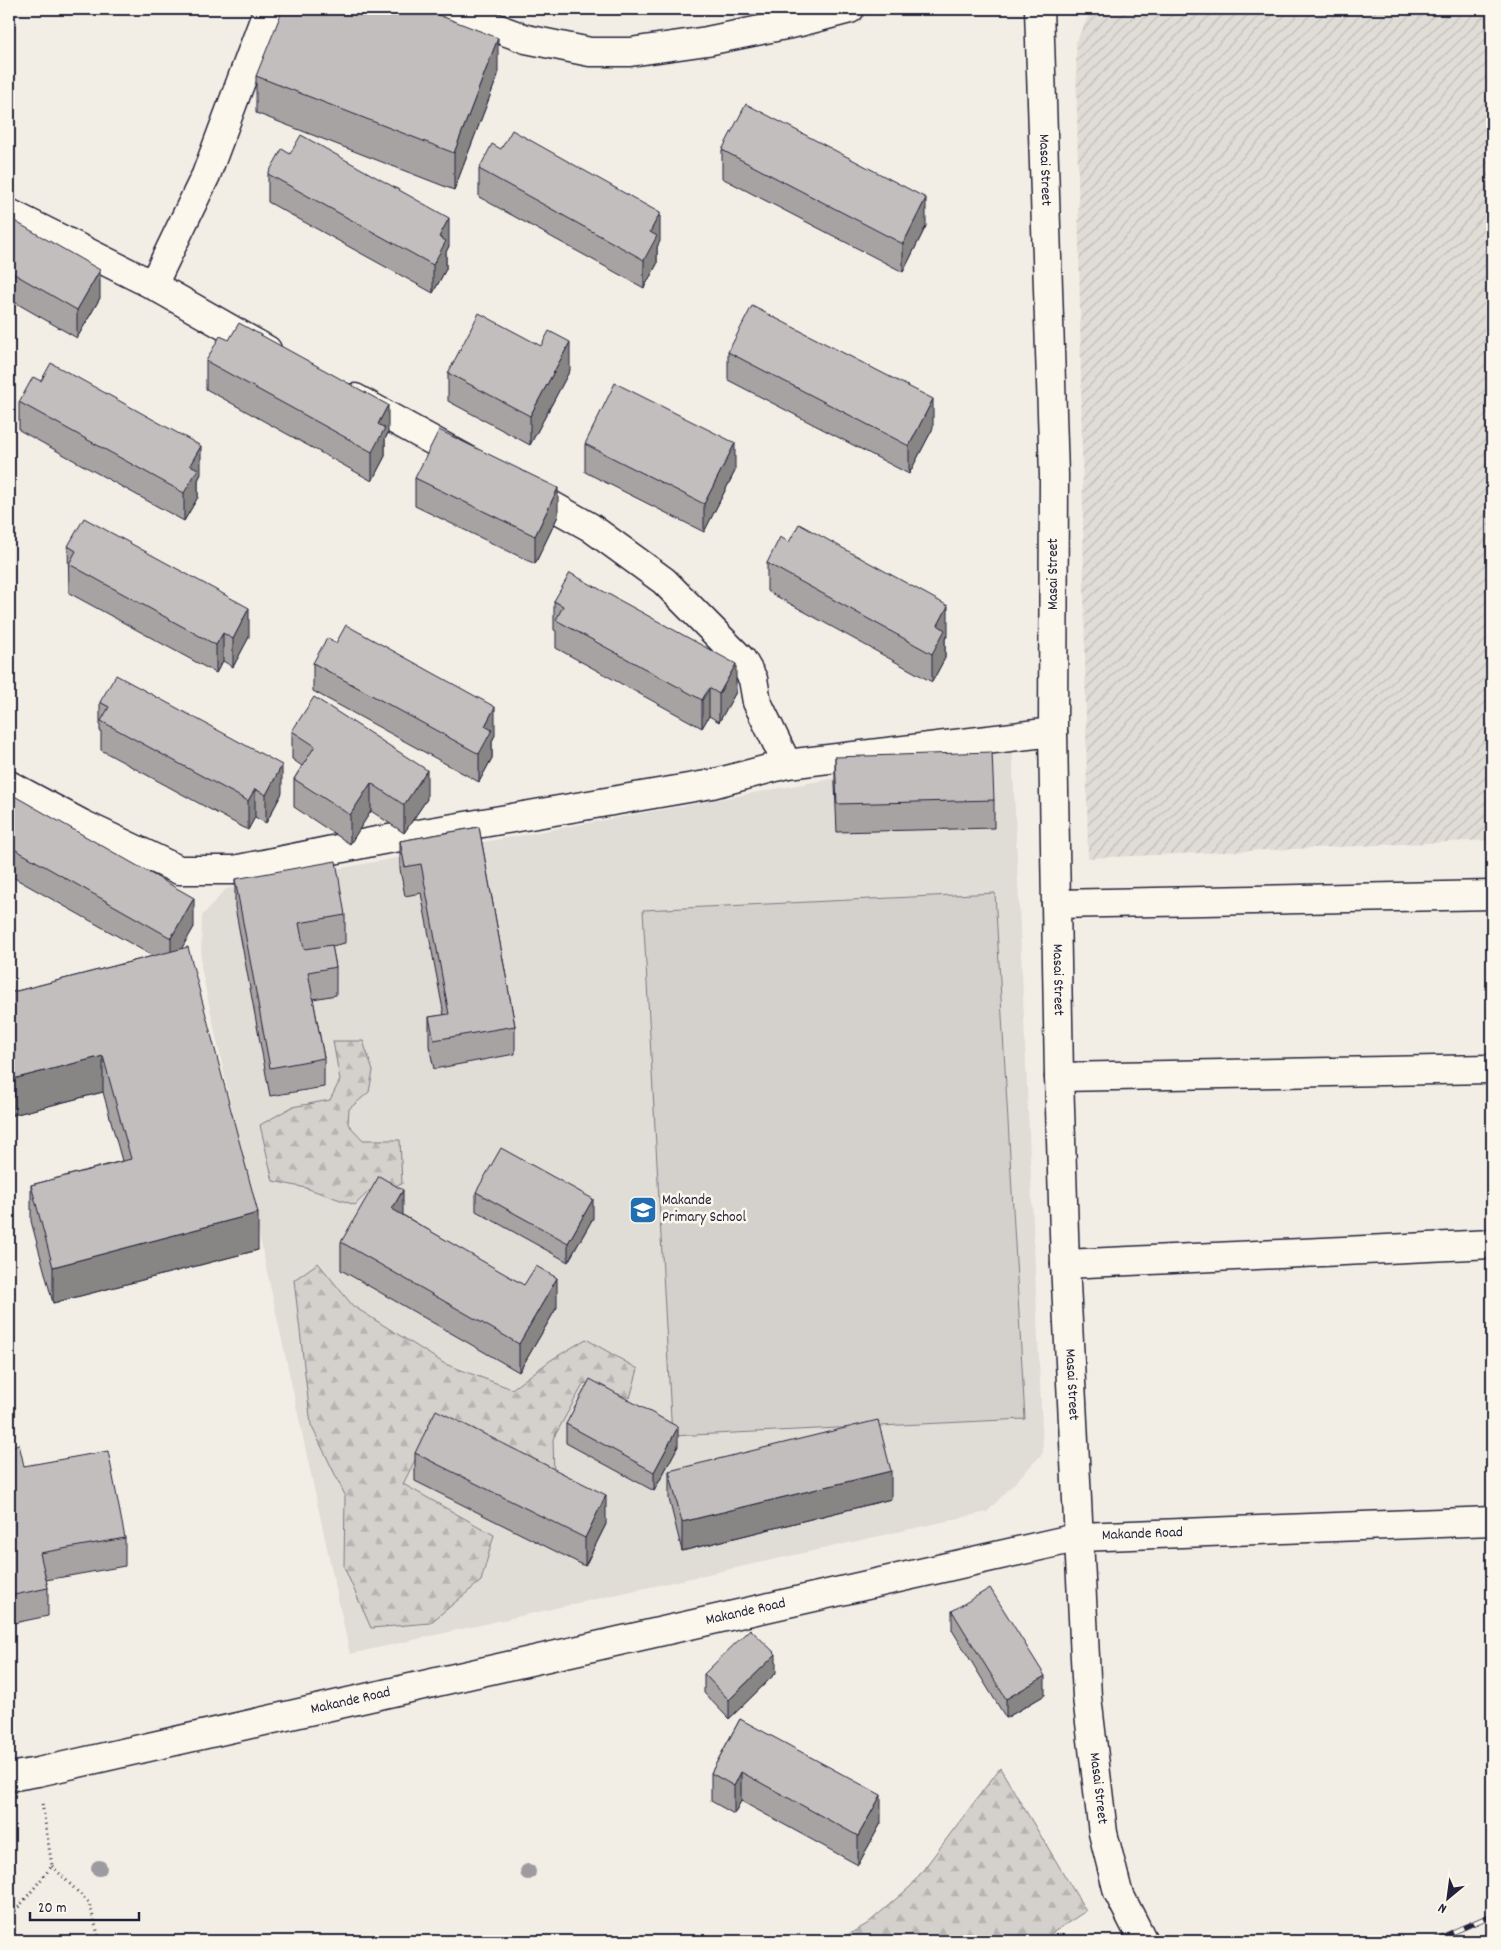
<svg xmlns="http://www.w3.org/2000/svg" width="1501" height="1950" viewBox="0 0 1501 1950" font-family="Dekko,sans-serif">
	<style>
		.built { fill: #e0dcd6 }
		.industrial { fill: url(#industrial-furrows) }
		.forest { fill: url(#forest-firs); stroke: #7b7a84 }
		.pitch { fill: #d4d1cc; stroke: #7b7a84 }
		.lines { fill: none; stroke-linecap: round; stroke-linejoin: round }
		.street-casing { stroke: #22223b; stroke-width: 31 }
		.secondary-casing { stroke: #22223b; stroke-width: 31 }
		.path { stroke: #22223b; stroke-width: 3; stroke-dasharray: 1 4; stroke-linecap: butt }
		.street { stroke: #fbf7ec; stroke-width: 28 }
		.secondary { stroke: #fbf7ec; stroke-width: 28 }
		.rail-casing { stroke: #22223b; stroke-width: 5.5 }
		.rail { stroke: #fbf7ec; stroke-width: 4; stroke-dasharray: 11; stroke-linecap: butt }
		.tree { fill: #9d9b9f }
		.wall { fill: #a7a3a3; stroke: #22223b }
		.shaded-wall { fill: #888585; stroke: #22223b }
		.building { fill: #c2bebe; stroke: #22223b }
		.labels { text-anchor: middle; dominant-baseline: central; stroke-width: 5; stroke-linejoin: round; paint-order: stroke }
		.street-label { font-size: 15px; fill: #22223b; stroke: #fbf7ec }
		.poi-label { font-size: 15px; fill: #22223b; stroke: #fbf7ec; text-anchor: start }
	</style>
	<defs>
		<pattern id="industrial-furrows" width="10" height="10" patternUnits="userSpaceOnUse" patternTransform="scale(1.25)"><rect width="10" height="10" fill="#e0dcd6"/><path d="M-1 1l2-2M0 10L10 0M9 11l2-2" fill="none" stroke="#c0bcb9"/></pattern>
		<pattern id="forest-firs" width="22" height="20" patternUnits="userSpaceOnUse" patternTransform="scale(1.25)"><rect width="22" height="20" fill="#d4d1cc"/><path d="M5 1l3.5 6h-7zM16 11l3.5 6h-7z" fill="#b6b3b0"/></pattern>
	</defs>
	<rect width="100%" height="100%" fill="#f2eee5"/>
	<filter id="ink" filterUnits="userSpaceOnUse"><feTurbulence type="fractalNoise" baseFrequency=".02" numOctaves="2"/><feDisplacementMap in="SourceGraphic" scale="10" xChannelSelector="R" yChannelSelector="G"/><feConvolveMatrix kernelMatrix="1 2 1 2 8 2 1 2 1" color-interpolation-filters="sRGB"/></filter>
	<g filter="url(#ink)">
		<path class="built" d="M1012,746l31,707 -56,59 -637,142 -149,-687 1,-51 24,-27z"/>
		<path class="industrial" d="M1092,9h400v831l-404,18 -12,-816z"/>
		<path class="forest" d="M333,1041h30l10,30 -4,21 -20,17 -1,15 15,16h37l2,44 -33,7 -14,14 -49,-17 -33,-7 -13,-56 32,-18 38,-7 10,-20z
			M318,1263l35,43 92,58 67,25 39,-29 35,-21 52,30 -8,29 -46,-15 -31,56 1,38 -122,-51 -29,58 91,51 -13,46 -51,42 -59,5 -27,-61 1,-72 -34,-70 -17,-145z
			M1000,1768l86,143 -46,30h-203l30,-17 44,-38z"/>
		<path class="pitch" d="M995,893l30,526 -353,17 -29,-526z"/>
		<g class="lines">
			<g class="street-casing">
				<g id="street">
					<path d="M445,9l81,30 64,13h40l77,-11 93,-19 50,-13"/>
					<path id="s1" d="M1039,9l15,466 -1,257 6,345 6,187 22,433 16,136 15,59 25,49"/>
					<path d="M9,213l144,72 53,-110 62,-166"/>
					<path d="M153,285l114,65"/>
					<path d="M355,398l111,61"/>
					<path d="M526,491l64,36 74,54 78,79 11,19 4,23 30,62"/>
					<path d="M9,785l73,39 97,46h55l143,-29 335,-57 75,-20 266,-32"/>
					<path d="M1056,904l436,-9"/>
					<path d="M1059,1077l431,-8"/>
					<path d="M1065,1264l427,-20"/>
				</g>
			</g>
			<g class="secondary-casing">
				<g id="secondary">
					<path id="s2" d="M9,1777l29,-5 1042,-235 412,-16"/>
				</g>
			</g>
			<path class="path" d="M52,1866l37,37 11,38
				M9,1919l43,-53 -10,-63"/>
			<use href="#street" class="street"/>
			<use href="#secondary" class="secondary"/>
			<g class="rail-casing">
				<path id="rail" d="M1433,1941l59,-26"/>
			</g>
			<use href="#rail" class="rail"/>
		</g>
		<g class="tree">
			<circle cx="99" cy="1868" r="8"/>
			<circle cx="528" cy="1872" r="8"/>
		</g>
		<path class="wall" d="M498,75l-44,115 -198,-77v-37z
			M501,149l159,92 -3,6v17l-13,24 -165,-91v-28z
			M722,150l204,76 -23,46 -181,-94z
			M290,154l159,92 -3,6v17l-13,24 -165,-91v-28z
			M9,218l91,80 -23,40 -68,-39z
			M229,340l159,93 -3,6v17l-13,25 -166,-92v-28z
			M728,352l205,76 -24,46 -181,-94z
			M570,370l-40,75 -82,-44v-28z
			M19,402l182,72 -3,6v17l-14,24 -165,-91z
			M585,444l150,27 -31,61 -119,-60z
			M415,478l143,38 -23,48 -120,-58z
			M68,546l181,91 -16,30 -10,-6 -7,12 -147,-80z
			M767,563l181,72 -3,4v19l-13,24 -165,-91z
			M554,601l182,91 -17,30 -10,-6 -7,12 -146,-80v-17l-2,-1z
			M313,663l182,72 -3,6v17l-13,24 -166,-91z
			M100,702l182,91 -16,30 -11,-6 -7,13 -147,-80v-19h-1z
			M292,731l135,68 -23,34 -33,-22 -21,33 -56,-37v-28l8,-13 -10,-7z
			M835,757l159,43v28l-157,4 -2,-47z
			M9,793l185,134 -13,22 77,301 -205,53 -22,-82v-36l91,-24 -19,-69 -94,24v-123l144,-37 -144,-81z
			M479,827l36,199v28l-81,15 -5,-23v-29l15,-2 -23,-122 -16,3 -5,-27v-28z
			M235,879l110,36v28l-13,3 4,21v28l-23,4 11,59v29l-54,9 -35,-189z
			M476,1192l117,26 -25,44 -92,-51z
			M403,1215l154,92 -38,65 -178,-102v-28z
			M566,1424l112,22 -24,45 -88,-48z
			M9,1447l15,19 101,72v28l-79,14 2,8v28l-39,8z
			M415,1453l191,71 -21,42 -170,-85z
			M669,1471l222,28 -209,52 -13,-52z
			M952,1611l93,84 -39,23 -54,-88z
			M776,1673l-47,46 -25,-26v-19z
			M740,1719l141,104 -23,42 -117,-64 -7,13 -23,-13v-28z"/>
		<path class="shaded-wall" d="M498,38v37l-44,115v-37z
			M926,198v28l-23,46v-28z
			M660,213v28l-3,6v17l-13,24v-28l6,-28z
			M449,218v28l-3,6v17l-13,24v-28l6,-28z
			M100,270v28l-23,40v-28z
			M570,342v28l-40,75v-29z
			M933,399v29l-24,46v-28z
			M388,405v28l-3,6v17l-13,25v-29l6,-28z
			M735,443v28l-31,61v-28z
			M201,446v28l-3,6v17l-14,24v-28l6,-28z
			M558,488v28l-23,48v-28z
			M948,606v29l-3,4v19l-13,24v-28l6,-29z
			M249,608v29l-16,30v-28z
			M223,633v28l-7,12v-28z
			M736,664v28l-17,30v-28z
			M709,688v28l-7,12v-28z
			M495,707v28l-3,6v17l-13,24v-28l6,-28z
			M282,765v28l-16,30v-28z
			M427,770v29l-23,34v-28z
			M371,783v28l-21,33v-29z
			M255,789v28l-7,13v-29z
			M194,898v29l-23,40v-29z
			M103,1056v36l-94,24v-36z
			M403,1190v28l-11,-9z
			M593,1199v19l-25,44v-19z
			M258,1213v37l-205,53v-36z
			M557,1278v29l-38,65v-28z
			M678,1427v19l-24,45v-19z
			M891,1471v28l-209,52v-29z
			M606,1495v29l-21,42v-28z
			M776,1654v19l-47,46v-19z
			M1045,1676v19l-39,23v-19z
			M741,1772v29l-7,13v-28z
			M881,1795v28l-23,42v-29z"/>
		<path class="building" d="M283,9h140l75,29 -44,115 -198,-77z
			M746,104l180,94 -23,46 -181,-94z
			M512,130l148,83 -10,19 7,4 -13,24 -165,-91 13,-25 9,5z
			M301,135l148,83 -10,19 7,4 -13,24 -165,-91 14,-25 8,5z
			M9,218l91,52 -23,40 -68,-39z
			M752,306l181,93 -24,47 -181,-94z
			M479,313l62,33 8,-15 21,11 -40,74 -82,-43z
			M239,323l149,82 -10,19 7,4 -13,24 -166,-91 14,-25 9,4z
			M51,363l150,83 -11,19 8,4 -14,24 -165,-91 14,-25 8,4z
			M615,383l120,60 -31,61 -119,-60z
			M439,430l119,58 -23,48 -120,-58z
			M84,518l165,90 -16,31 -10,-6 -7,12 -147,-81 7,-13 -8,-5z
			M799,524l149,82 -10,19 7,5 -13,24 -165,-91 13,-26 9,5z
			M570,573l166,91 -17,30 -10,-6 -7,12 -146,-80 7,-14 -9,-5z
			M346,625l149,82 -10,19 7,4 -13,24 -166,-91 14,-25 9,5z
			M116,675l166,90 -16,30 -11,-6 -7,12 -147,-80 8,-14 -9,-5z
			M314,697l113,73 -23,35 -33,-22 -21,32 -56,-36 21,-33 -23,-15z
			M992,752l2,48 -157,4 -2,-47z
			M9,793l185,105 -23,40 -162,-92z
			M479,827l36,199 -81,14 -5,-23 20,-3 -28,-150 -16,3 -5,-26z
			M336,861l9,54 -46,8 5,26 28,-4 4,22 -28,5 16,86 -54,10 -35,-189z
			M188,947l70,266 -205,54 -22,-82 100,-26 -28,-103 -94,24v-87z
			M501,1148l92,51 -25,44 -92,-51z
			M379,1176l24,14 -11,19 132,76 12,-19 21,12 -38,66 -178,-102z
			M590,1379l88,48 -24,45 -88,-48z
			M436,1410l170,85 -21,43 -170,-85z
			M878,1420l13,51 -209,51 -13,-51z
			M19,1444l5,22 84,-15 17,87 -85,15 8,35 -39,8v-149z
			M990,1588l55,88 -39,23 -54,-88z
			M750,1629l26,25 -47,46 -25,-26z
			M740,1719l141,76 -23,41 -117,-64 -7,14 -23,-13z"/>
	</g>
	<defs>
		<g id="school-square" transform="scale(1.4375)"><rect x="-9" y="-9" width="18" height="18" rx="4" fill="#1f6fb2" stroke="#fbf7ec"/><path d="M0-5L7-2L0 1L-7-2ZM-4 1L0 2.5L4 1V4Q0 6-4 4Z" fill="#fff"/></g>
	</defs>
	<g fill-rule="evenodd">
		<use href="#school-square" x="643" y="1210"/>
	</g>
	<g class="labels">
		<g class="street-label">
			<text stroke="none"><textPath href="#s1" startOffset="161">Masai Street</textPath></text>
			<text transform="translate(1054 574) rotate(-90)">Masai Street</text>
			<text stroke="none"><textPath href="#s1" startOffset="971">Masai Street</textPath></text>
			<text stroke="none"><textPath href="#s1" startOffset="1376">Masai Street</textPath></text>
			<text stroke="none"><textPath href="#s2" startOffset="1160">Makande Road</textPath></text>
			<text stroke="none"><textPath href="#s2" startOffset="755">Makande Road</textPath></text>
			<text stroke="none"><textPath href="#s2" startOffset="350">Makande Road</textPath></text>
			<text stroke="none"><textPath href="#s1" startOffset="1781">Masai Street</textPath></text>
		</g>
		<g class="poi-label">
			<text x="662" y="1201">Makande<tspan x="662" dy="17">Primary School</tspan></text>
		</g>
	</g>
	<rect width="1501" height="1950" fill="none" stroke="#fbf7ec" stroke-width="30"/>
	<rect x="15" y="15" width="1471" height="1920" fill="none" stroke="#22223b" stroke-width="2" filter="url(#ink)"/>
	<g transform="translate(1448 1898) rotate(209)" stroke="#fbf7ec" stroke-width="4" paint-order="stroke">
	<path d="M0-4L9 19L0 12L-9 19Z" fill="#22223b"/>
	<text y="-8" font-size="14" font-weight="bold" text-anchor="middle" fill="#22223b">N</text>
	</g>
	<path d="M30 1912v8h109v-8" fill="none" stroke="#22223b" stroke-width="2.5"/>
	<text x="38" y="1912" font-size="15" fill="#22223b" stroke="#fbf7ec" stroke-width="4" paint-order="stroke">20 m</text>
</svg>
